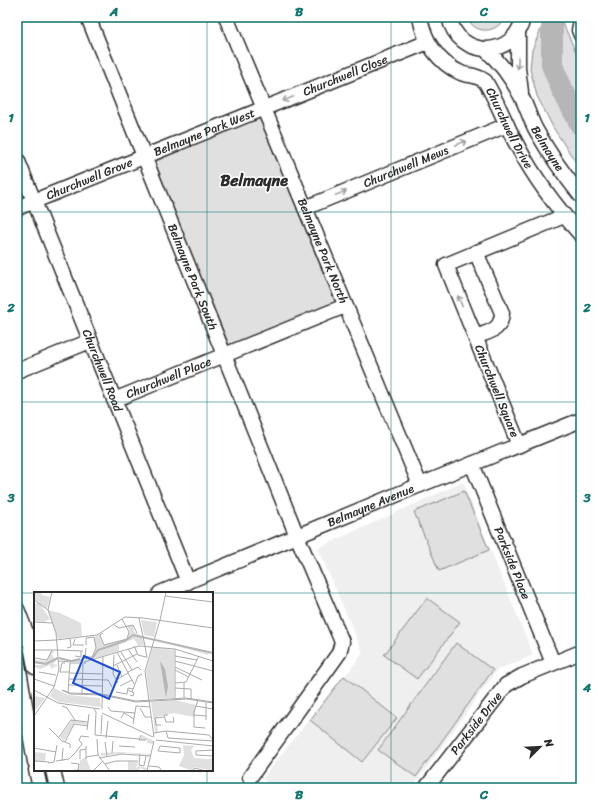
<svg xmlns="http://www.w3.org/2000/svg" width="598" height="805" viewBox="0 0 598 805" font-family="Sriracha,sans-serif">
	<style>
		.built { fill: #efefef }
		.green { fill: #e0e0e0; stroke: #868686 }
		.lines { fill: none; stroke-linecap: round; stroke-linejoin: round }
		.river { stroke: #b6b6b6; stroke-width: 22 }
		.minor-casing { stroke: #2b2b2b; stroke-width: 17 }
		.minor { stroke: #fff; stroke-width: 14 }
		.oneway { stroke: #a0a0a0 }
		.grid { fill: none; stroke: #0f766e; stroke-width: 1; stroke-opacity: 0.55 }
		.labels { text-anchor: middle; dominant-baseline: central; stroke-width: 3; stroke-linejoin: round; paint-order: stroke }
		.street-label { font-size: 12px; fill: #2b2b2b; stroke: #fff }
		.district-label { font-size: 16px; font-weight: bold; fill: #2b2b2b; stroke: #fff }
		.inset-river { fill: none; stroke: #b6b6b6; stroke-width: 2 }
		.inset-road { fill: none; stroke: #aaa; stroke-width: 1 }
		.view { fill: #1d4ed8; fill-opacity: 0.15; stroke: #1d4ed8; stroke-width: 2 }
		.inset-edge { fill: none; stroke: #2b2b2b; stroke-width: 2 }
		.neatline { fill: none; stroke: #0f766e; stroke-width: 1.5 }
		.grid-label { font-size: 13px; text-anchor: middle; font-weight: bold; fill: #0f766e }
	</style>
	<rect width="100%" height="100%" fill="#fff"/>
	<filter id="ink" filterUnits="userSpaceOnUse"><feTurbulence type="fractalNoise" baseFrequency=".025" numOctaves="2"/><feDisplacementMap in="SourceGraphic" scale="8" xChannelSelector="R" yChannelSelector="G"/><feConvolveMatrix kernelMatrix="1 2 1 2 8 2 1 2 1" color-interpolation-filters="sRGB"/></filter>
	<g filter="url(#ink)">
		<path class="built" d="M463,482l70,173 -36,15 -85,118h-138l-12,-9 82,-103 2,-1 17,-22 -45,-105z"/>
		<path class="green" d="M467,17h38c-8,17 -31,18 -38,0z
			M546,17h14l21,46v107l-27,-41 -17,-33 -7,-27 2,-19z
			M259,116l77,188 -105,46 -77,-188z
			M464,491l25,59 -50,21 -25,-59z
			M427,598l33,24 -43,57 -33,-24z
			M456,643l37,27 -77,107 -38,-27z
			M344,676l53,42 -35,44 -52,-42z"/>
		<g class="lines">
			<path class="river" d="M552,20v45l10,24 19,36"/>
			<g class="minor-casing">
				<g id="minor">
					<path id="s1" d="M88,17l209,519 45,106 -3,11 -89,124"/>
					<path id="s2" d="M226,17l194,468"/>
					<path id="s3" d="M420,17c4,24 18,46 41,56 4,2 9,2 13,3 4,1 8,3 11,5 13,21 21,45 33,66 17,32 39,61 63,88"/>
					<path d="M449,17c9,43 67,42 74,0"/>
					<path d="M581,21l-2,9 2,5"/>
					<path d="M518,31v37l3,24"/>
					<path id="s4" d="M486,50c14,12 26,29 35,46 6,11 9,23 15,34 13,23 28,45 45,66"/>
					<path id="s5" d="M17,159l171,423"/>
					<path id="s6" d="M17,208l411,-166"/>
					<path id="s7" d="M305,208l202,-83"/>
					<path d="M475,337c15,-6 26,-6 27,-24l-26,-61"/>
					<path d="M17,371l73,-30"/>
					<path id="s8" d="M114,400l231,-94"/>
					<path d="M519,445l-73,-180 118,-49"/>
					<path id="s9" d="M472,464l81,199"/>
					<path id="s10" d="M160,593l260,-108 161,-65"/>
					<path d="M17,609l14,36 4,22"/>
					<path d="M17,659l18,103"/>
					<path d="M36,770l4,18"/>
					<path d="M53,770l4,18"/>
					<path id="s11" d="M426,788l80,-103 16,-9 59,-24"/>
				</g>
			</g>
			<use href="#minor" class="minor"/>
		</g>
		<defs><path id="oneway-shaft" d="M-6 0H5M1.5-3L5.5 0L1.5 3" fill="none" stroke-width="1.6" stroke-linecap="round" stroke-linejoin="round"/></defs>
		<g class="oneway">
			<use href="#oneway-shaft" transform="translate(518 63) rotate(90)"/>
			<use href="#oneway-shaft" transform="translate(288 99) rotate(158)"/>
			<use href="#oneway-shaft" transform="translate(461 143) rotate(-22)"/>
			<use href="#oneway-shaft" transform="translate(341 193) rotate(-22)"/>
			<use href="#oneway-shaft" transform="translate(460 301) rotate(-112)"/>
		</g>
	</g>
	<path class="grid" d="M207,17v576M391,17v771M17,212h564M17,402h564M17,593h564M207,770v18"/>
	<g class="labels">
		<g class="street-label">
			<text stroke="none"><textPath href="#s6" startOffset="354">Churchwell Close</textPath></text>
			<text stroke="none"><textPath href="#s3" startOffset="151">Churchwell Drive</textPath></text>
			<text stroke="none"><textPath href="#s6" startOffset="202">Belmayne Park West</textPath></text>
			<text stroke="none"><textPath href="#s4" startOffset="117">Belmayne</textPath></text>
			<text stroke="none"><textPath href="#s7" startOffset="109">Churchwell Mews</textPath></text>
			<text stroke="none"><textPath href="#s6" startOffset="78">Churchwell Grove</textPath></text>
			<text stroke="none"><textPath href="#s2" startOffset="253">Belmayne Park North</textPath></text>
			<text stroke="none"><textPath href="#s1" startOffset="280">Belmayne Park South</textPath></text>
			<text stroke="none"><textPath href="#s5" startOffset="228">Churchwell Road</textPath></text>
			<text stroke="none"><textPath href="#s8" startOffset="59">Churchwell Place</textPath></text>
			<text transform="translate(497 391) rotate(68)">Churchwell Square</text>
			<text stroke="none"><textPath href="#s10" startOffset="228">Belmayne Avenue</textPath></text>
			<text stroke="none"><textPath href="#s9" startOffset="107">Parkside Place</textPath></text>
			<text stroke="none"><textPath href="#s11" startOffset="82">Parkside Drive</textPath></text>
		</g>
		<g class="district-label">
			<text x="254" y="180">Belmayne</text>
		</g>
	</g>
	<g transform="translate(34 592)">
		<rect width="179" height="179" fill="#fff"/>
		<path d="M0,0h8l-1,3 9,2 -3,12 -13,-10zM5,11l11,16 -6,3 -10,-1v-17zM14,18l12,3 21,10 1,13 -24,3zM107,28l16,2 -3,15 -10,-2zM93,33h6l1,7 8,4 2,9h-6l-4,-6 -15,5v7l-20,6 -15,2 8,-1 4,-9 -2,-12 6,-3 3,11 24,-6 3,-7zM129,50l14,2 32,9 -1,2zM119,55l21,3v48l-24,1 -4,-28zM18,59h3l-3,3 2,4h4l-10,5 9,-3 -4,4 5,1 -7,4 -1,-4 -10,4 -6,-2v-2h11l-11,-2v-3l12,1zM20,96l14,7 32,3 1,9 -42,-5 -9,-6zM0,104l11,2 -11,14zM141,108l21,5 -2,12 -20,-4 -18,4 2,15h-3l-4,-30zM38,128l16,3v2l-13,-2 -11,18 -4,-4zM108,143l12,6 -3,14 -24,-2 -26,3v-3l18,-1 32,2 2,-10 -6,-1v-3h-7zM149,153l11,1 -3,4 3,8 16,1 3,-2v14l-18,-4 -2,4 -14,-5 5,-11zM1,160l11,1 -1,8h-11zM116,164l-3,15 -7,-3 -1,3h-11v-10l10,1 -2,6 3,-2 8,2zM52,165l5,14h-12l1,-11z" fill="#e0e0e0"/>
		<path d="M126,69l5,8 3,17 -2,12z" fill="#b6b6b6"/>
		<path class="inset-river" d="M99,43l80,18M25,66l12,3 9,-2M50,66l8,1 6,-9 27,-9 8,-6M0,70l12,2 12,-6"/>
		<path class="inset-road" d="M131,4l48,6M0,8l14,10M105,26l6,28M109,26l70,10M126,28l6,-28M0,30l18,1M80,33l5,3 14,-3 4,8M69,41l-3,2 4,10 23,-6 2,-7 -7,-13M41,47l-2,6h11M22,48l41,-5 28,-18 18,1M0,49l22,-1M52,53v-7l8,-1 2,11 -4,9h-7l1,-9M100,54l4,9 8,2M111,54l2,12M33,56l4,-1 -1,-9M94,57l9,13M0,58h24M24,58l25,1M83,60l17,32M87,60l11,18M80,63l-1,19 5,9M41,64l6,1v-6M141,64l22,4M0,66l13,2 5,-10M25,69l12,1M36,69h10l3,-4M141,69l38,10M50,70l55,-16 36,3 38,12M31,71h-3l-2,9h9M83,73l5,12M79,74l24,-12M141,75l27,13M141,78l14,7M5,80l17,3M94,80l10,-5 3,3M36,81l33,1M0,87l20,7M35,87l39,1 4,7M82,88l12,-7M141,91l11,-1 13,-26M35,93l33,1M86,94l12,-6M141,96l16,1v10M0,98l24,13 42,6M94,98l6,3 -1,3 -3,-1M34,100l2,-29h16M82,100l11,2 1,-6 5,1M98,100l6,-16 4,-2M48,101l1,-29M150,106v-15M141,107v-50M164,108l-4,12v15l11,1M179,110l-27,-4 -50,3 -34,-7 -32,-1 -8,-3 8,4 32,1 34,7 51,-3 26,4M28,114l5,2 8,12M162,114l17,3M74,115l3,4 24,2M106,116l5,9h6M60,117l2,3 -1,23 44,4M68,117l1,-52M68,121l51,24M134,123h-4l2,7h8l-1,-5M160,123l12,1M0,124l20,-29 5,-18 -3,-36 -8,-23 4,-18M87,126l3,-5 10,6M172,128v-18M99,132l3,-18 14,1M127,133h-5l-1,-7 9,-1M15,136l13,13 8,3v4M53,138l2,-16M132,139l2,7 45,3M120,141l12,-2 43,4 4,5M67,142l1,-19M107,143l-2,5h7M25,145l12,-17 17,2M120,145l-9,-66 15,-51M72,146l2,-17M63,147l1,16 12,16M122,148l57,6M31,150l9,-18 14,2M71,150l2,14M85,154l16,1M126,154l20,2v5l-22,-2zM0,156l22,4M179,158l-17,1v4l17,1M78,161l1,-12M106,162l-1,11 5,1 2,-10M52,165l12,-2M65,166l23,-4 29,2M46,167v-9l6,-1M52,167v-13M0,169l15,1M22,169l13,-2 6,-6 7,-9 -3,-4 2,-4 8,1M28,169l1,-13M14,171l6,-1 3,-17M37,171l8,1 -1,7M71,172l11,-3h22M115,174l10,1 3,4M31,179l14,-1M59,179l10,-10M113,179l7,-30M159,179l2,-3 10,3"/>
		<path class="view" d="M50,64l36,16 -11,27 -36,-16z"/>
		<rect width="179" height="179" class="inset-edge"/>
	</g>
	<rect width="598" height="805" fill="none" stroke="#fff" stroke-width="44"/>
	<g transform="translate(540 747) rotate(66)" stroke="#ffffff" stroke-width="3" paint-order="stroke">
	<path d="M0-3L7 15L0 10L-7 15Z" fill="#2b2b2b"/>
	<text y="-6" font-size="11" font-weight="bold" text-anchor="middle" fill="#2b2b2b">N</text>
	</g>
	<rect x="22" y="22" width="554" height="761" class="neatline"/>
	<g class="grid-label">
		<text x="114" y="16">A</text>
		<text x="299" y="16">B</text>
		<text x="484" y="16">C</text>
		<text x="11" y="122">1</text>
		<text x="587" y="122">1</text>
		<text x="11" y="312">2</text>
		<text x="587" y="312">2</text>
		<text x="11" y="502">3</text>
		<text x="587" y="502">3</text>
		<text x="11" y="692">4</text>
		<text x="587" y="692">4</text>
		<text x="114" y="799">A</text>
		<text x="299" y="799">B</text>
		<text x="484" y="799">C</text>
	</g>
</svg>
